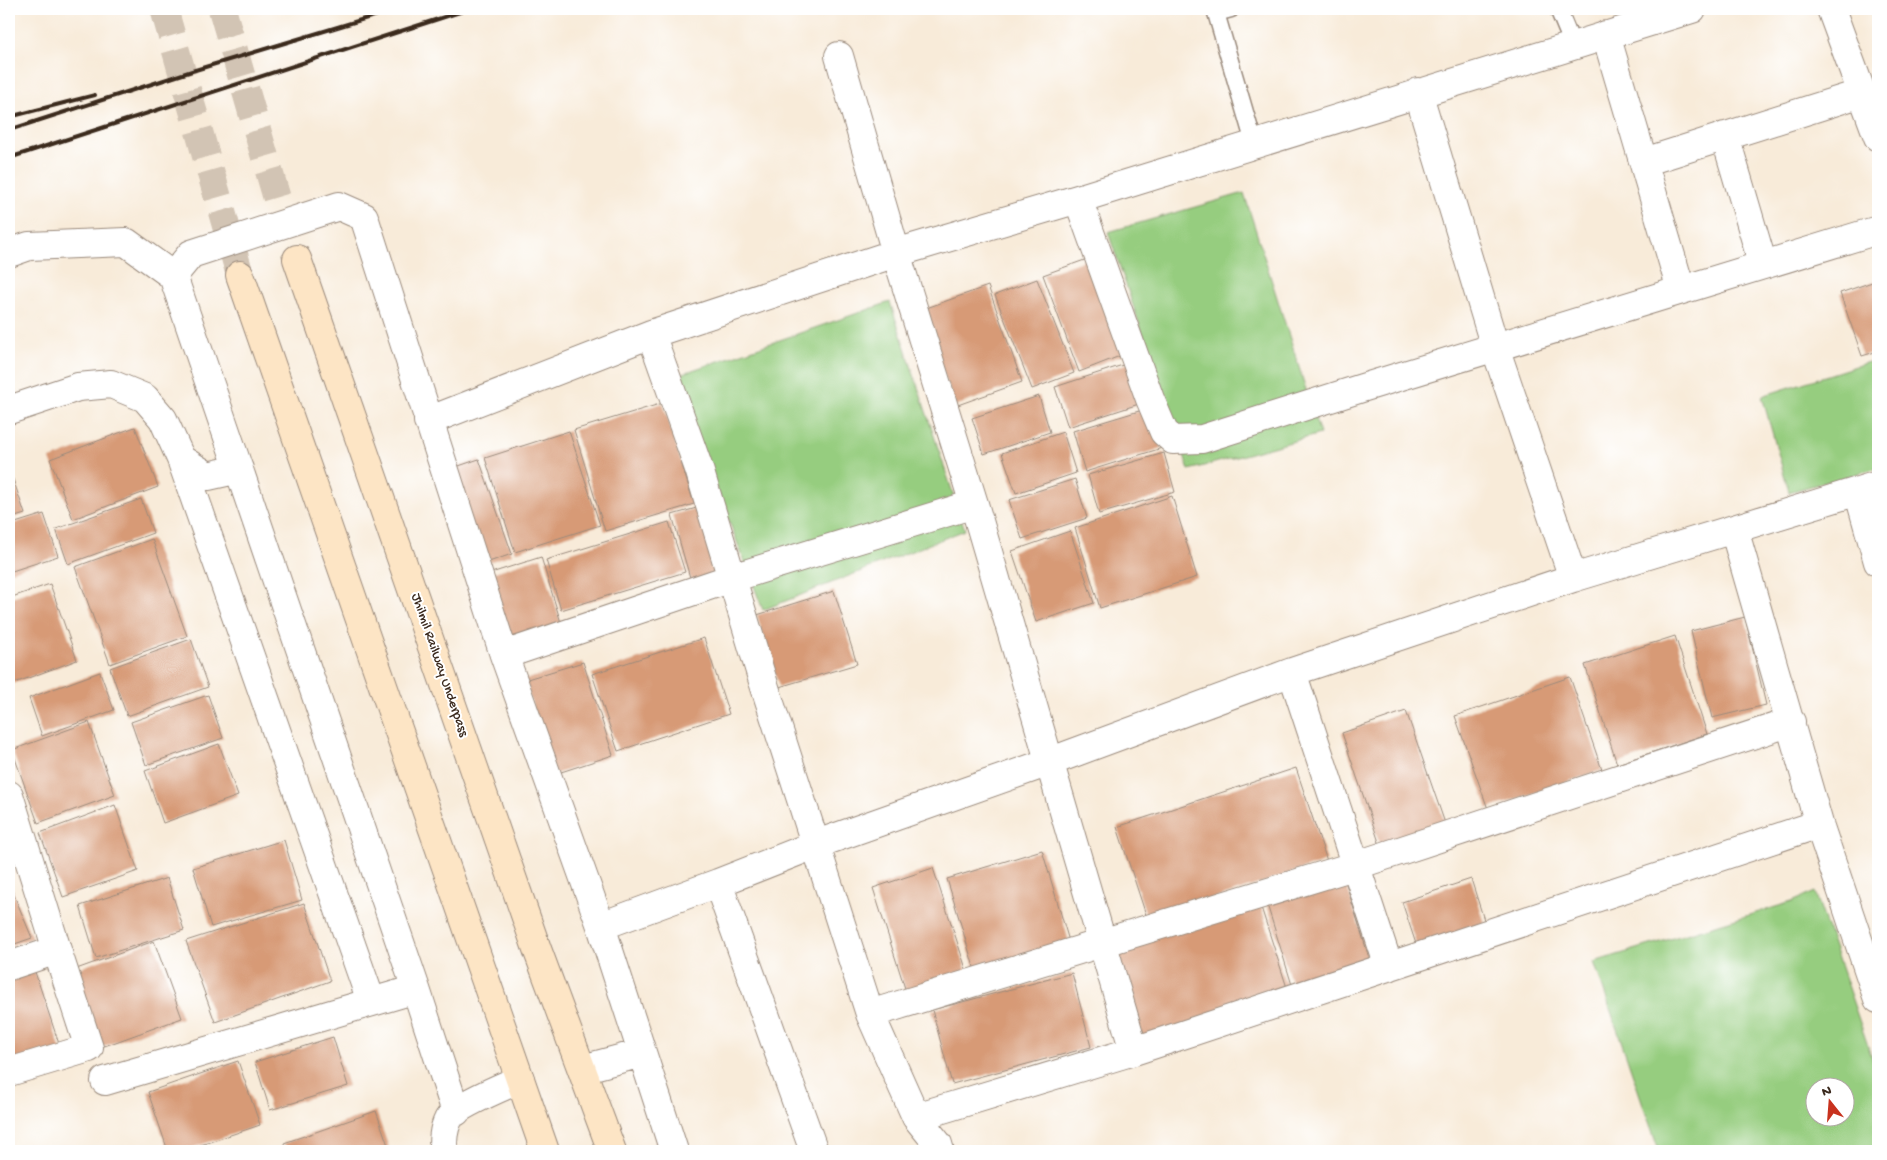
<svg xmlns="http://www.w3.org/2000/svg" width="1887" height="1160" viewBox="0 0 1887 1160" font-family="'Gochi Hand',sans-serif">
	<style>
		.green { fill: #96cd7f; stroke: #687c4e; fill-rule: evenodd }
		.building { fill: #d79a76 }
		.lines { fill: none; stroke-linecap: round; stroke-linejoin: round }
		.secondary-tunnel { stroke: #d2c4b4; stroke-width: 28; stroke-dasharray: 28 14; stroke-linecap: butt }
		.lane-casing { stroke: #9a8a7c; stroke-width: 19 }
		.street-casing { stroke: #9a8a7c; stroke-width: 30 }
		.secondary-casing { stroke: #9a8a7c; stroke-width: 30 }
		.lane { stroke: #fff; stroke-width: 16 }
		.street { stroke: #fff; stroke-width: 28 }
		.secondary { stroke: #fde5c5; stroke-width: 28 }
		.rail { stroke: #3b2a1e; stroke-width: 4 }
		.labels { text-anchor: middle; dominant-baseline: central; stroke-width: 4; stroke-linejoin: round; paint-order: stroke }
		.street-label { font-size: 14px; fill: #3b2a1e; stroke: #fff }
	</style>
	<rect width="100%" height="100%" fill="#fff"/>
	<filter id="ink" filterUnits="userSpaceOnUse"><feTurbulence type="fractalNoise" baseFrequency=".02" numOctaves="2"/><feDisplacementMap in="SourceGraphic" scale="10" xChannelSelector="R" yChannelSelector="G"/><feConvolveMatrix kernelMatrix="1 2 1 2 8 2 1 2 1" color-interpolation-filters="sRGB"/></filter>
	<filter id="wash" filterUnits="userSpaceOnUse"><feTurbulence type="fractalNoise" baseFrequency=".0096" numOctaves="4" result="noise"/><feDisplacementMap in="SourceGraphic" scale="20" xChannelSelector="R" yChannelSelector="G"/><feGaussianBlur stdDeviation="1.12" result="paint"/><feColorMatrix in="noise" values="0 0 0 0 0 0 0 0 0 0 0 0 0 0 0 0 0 1.4 0 .05"/><feComposite in="paint" operator="in"/></filter>
	<g filter="url(#wash)">
		<rect width="100%" height="100%" fill="#f8ebd9"/>
		<path class="green" d="M1244,193l76,241 -131,36 -81,-238z
			M890,302l75,228 -202,80 -76,-199 -6,-37z
			M1878,359v109l-89,24 -27,-96z
			M1815,892l63,183v76h-219l-65,-189 198,-60zM1814,1088h30v30h-30z"/>
		<g id="blocks">
			<path class="building" d="M1090,258l35,96 -46,18 -36,-97z
				M1037,279l37,94 -42,16 -37,-94z
				M1878,280v71l-16,5 -22,-63z
				M988,286l34,96 -67,24 -34,-96z
				M1132,362l13,40 -77,25 -13,-40z
				M1039,396l11,36 -66,22 -12,-36z
				M663,403l31,101 -89,27 -31,-101z
				M1149,408l13,40 -77,24 -12,-41z
				M135,427l23,60 -85,32 -23,-60z
				M569,431l31,94 -85,27 -30,-94z
				M1063,432l13,41 -60,20 -14,-40z
				M1164,453l11,39 -76,22 -11,-39z
				M479,459l33,95 -29,10 -33,-95z
				M13,479l12,35 -16,5v-38z
				M1075,479l12,39 -65,21 -13,-39z
				M1172,496l25,81 -97,31 -25,-80z
				M141,499l12,34 -85,31 -12,-35z
				M707,505l20,65 -36,11 -19,-66z
				M44,514l14,42 -49,16v-47z
				M669,522l16,50 -124,38 -15,-50z
				M1070,531l24,72 -58,19 -24,-71z
				M152,539l35,97 -77,28 -35,-97z
				M541,557l21,69 -55,17 -22,-68z
				M50,584l27,76 -68,25v-87z
				M834,591l23,73 -78,23 -22,-72z
				M1745,617l21,88 -54,13 -21,-87z
				M1675,636l32,98 -90,30 -32,-99z
				M704,638l25,76 -111,37 -26,-77z
				M191,639l17,48 -81,29 -17,-48z
				M583,662l30,93 -58,19 -31,-94z
				M100,672l14,38 -72,26 -13,-38z
				M1570,677l32,93 -114,39 -33,-93z
				M208,695l15,43 -77,27 -15,-43z
				M1406,711l42,121 -65,22 -41,-121z
				M89,722l26,73 -77,28 -26,-73z
				M219,744l19,52 -75,27 -18,-52z
				M1296,768l31,93 -179,60 -31,-94z
				M115,805l23,66 -75,26 -23,-64z
				M284,840l18,60 -91,27 -18,-59z
				M1042,850l29,98 -94,29 -30,-98z
				M933,868l37,113 -61,20 -36,-113z
				M1344,877l26,84 -78,24 -26,-84z
				M167,878l17,52 -88,28 -16,-52z
				M1471,879l14,44 -68,24 -15,-45z
				M9,883l23,55 -23,8z
				M1258,898l32,99 -149,49 -32,-99z
				M304,903l26,78 -115,41 -29,-81z
				M154,941l28,77 -83,30 -28,-77z
				M32,963l29,87 -52,14v-92z
				M1072,973l19,74 -139,37 -20,-74z
				M333,1037l15,49 -78,24 -15,-48z
				M238,1061l22,64 -77,26h-15l-20,-59z
				M376,1111l14,40h-103l-3,-8z"/>
		</g>
	</g>
	<g filter="url(#ink)">
		<use href="#blocks" fill-opacity="0" stroke="#9a8a7c" stroke-width="1"/>
		<g class="lines">
			<path class="secondary-tunnel" d="M164,9l76,266
				M222,9l56,193 19,57"/>
			<g class="lane-casing">
				<path id="lane" d="M1231,9l-15,4 38,130
					M1558,9l15,36"/>
			</g>
			<g class="street-casing">
				<path id="street" d="M1831,9l47,128
					M1606,35l75,255
					M839,56l57,197 78,251 160,547
					M1418,92l77,255 78,231
					M1725,136l38,129
					M1644,162l218,-69
					M1078,199l72,200 14,33 9,8 29,-1 160,-51 516,-158
					M9,253l20,-7 97,-4 47,34 243,713 40,123
					M173,276l18,-22 148,-48 25,11 140,438 97,271 73,225
					M651,334l48,135 62,206 109,339 46,103 22,27 2,7
					M9,410l69,-23 33,-3 34,14 18,21 18,40 190,542
					M428,421l223,-87 245,-81 182,-54 614,-190
					M181,459l27,17 31,-7
					M1858,491l20,71
					M1734,529l85,295 59,175
					M504,655l228,-77 242,-74
					M1292,672l97,295
					M9,795l48,155 32,98 -80,24
					M718,883l96,268
					M601,926l117,-43 99,-39 232,-82 243,-90 281,-94 305,-93
					M9,966l48,-16
					M870,1014l487,-149 434,-143
					M582,1069l60,-16
					M105,1081l311,-92
					M916,1117l218,-66 685,-227
					M443,1151c0,-11 0,-21 5,-31 6,-14 57,-34 72,-41"/>
			</g>
			<g class="secondary-casing">
				<path id="secondary" d="M297,259l240,690 75,202
					M240,275l305,876"/>
			</g>
			<use href="#lane" class="lane"/>
			<use href="#street" class="street"/>
			<use href="#secondary" class="secondary"/>
			<path class="rail" d="M9,117l86,-22
				M9,130l183,-59 205,-62
				M9,158l460,-149"/>
		</g>
	</g>
	<g class="labels">
		<g class="street-label">
			<text transform="translate(439 665) rotate(71)">Jhilmil Railway Underpass</text>
		</g>
	</g>
	<rect width="1887" height="1160" fill="none" stroke="#fff" stroke-width="30"/>
	<g transform="translate(1830 1102) rotate(343)"><circle r="24" fill="#ffffff" stroke="#b1aaa5"/>
	<path d="M0-4L9 19L0 12L-9 19Z" fill="#c8321e"/>
	<text y="-8" font-size="14" font-weight="bold" text-anchor="middle" fill="#3b2a1e">N</text>
	</g>
</svg>
